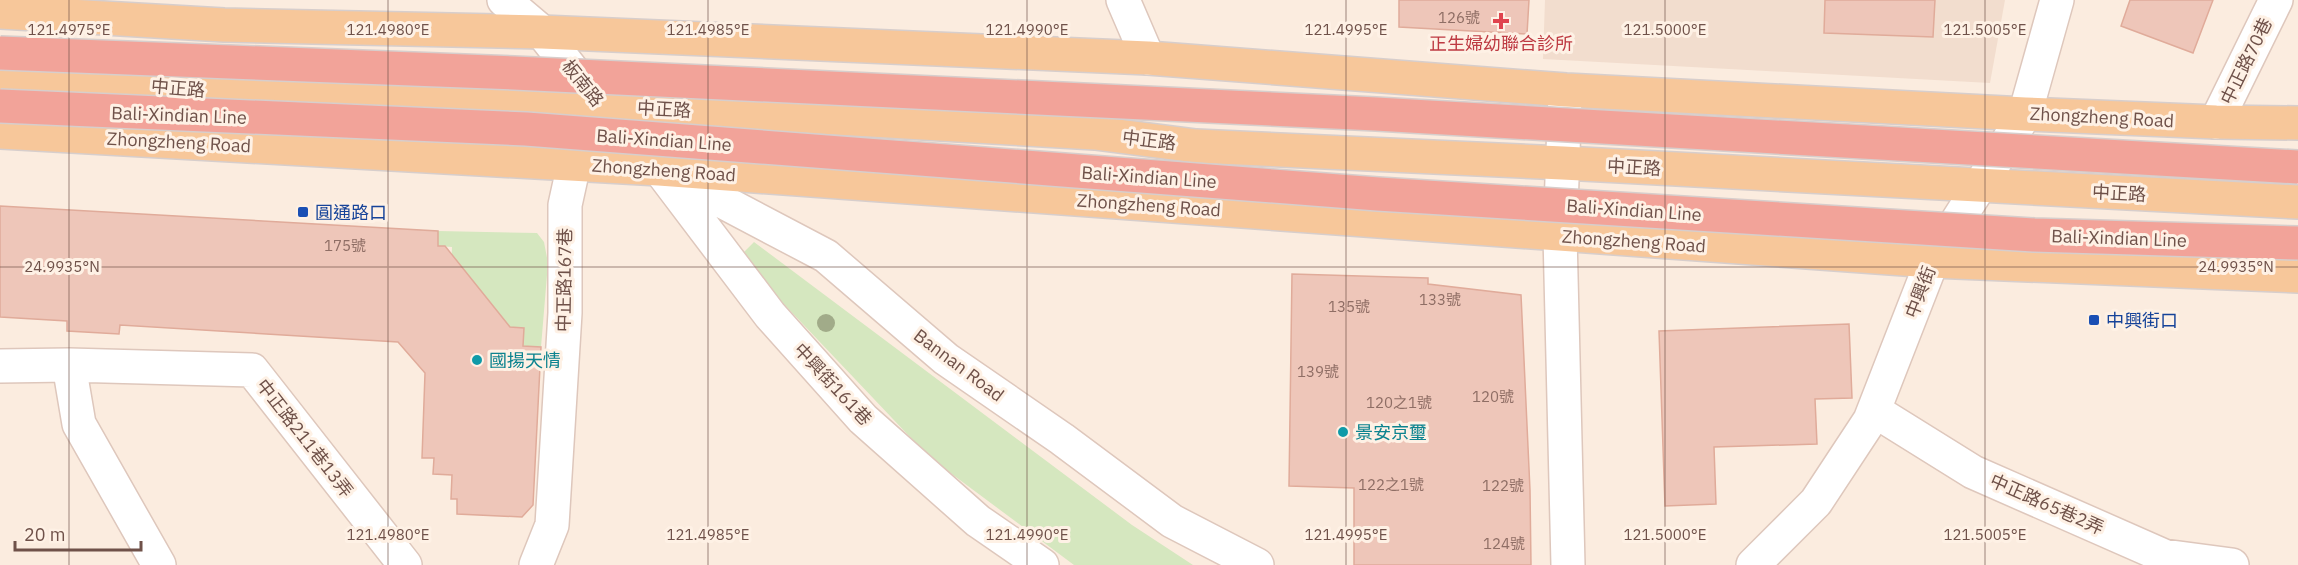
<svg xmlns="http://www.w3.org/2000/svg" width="2298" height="565" viewBox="0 0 2298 565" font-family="'IBM Plex Sans','Noto Sans TC',sans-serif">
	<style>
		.residential { fill: #f2ddce }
		.green { fill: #d5e7bf }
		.building { fill: #eec6b9; stroke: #e0ab9a; stroke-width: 1.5 }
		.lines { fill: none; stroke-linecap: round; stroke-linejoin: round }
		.minor-casing { stroke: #dec7bc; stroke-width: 36 }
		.major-casing { stroke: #d7cecc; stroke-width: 36 }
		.minor { stroke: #fff; stroke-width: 33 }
		.major { stroke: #f7c79a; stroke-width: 33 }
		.highway-bridge-casing { stroke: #d7cecc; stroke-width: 36; stroke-linecap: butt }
		.highway-bridge { stroke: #f2a399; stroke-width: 33 }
		.tree { fill: #a1ab89 }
		.ticks { fill: none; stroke: #6f5149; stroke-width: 1.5; stroke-opacity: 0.45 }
		.health-dot { fill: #e0444e; stroke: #fef1e5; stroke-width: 2 }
		.transit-dot { fill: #1a4fb4; stroke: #fef1e5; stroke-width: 2 }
		.culture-dot { fill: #0f9aa8; stroke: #fef1e5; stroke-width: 2 }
		.labels { text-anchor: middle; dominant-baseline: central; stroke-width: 6; stroke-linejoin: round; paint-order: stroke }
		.number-label { font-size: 15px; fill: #8f6e65 }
		.health-label { font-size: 18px; fill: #be3a42; stroke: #fef1e5 }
		.street-label { font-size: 18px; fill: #6f5149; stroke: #fef1e5 }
		.transit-label { font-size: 18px; fill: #164399; stroke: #fef1e5; text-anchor: start }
		.culture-label { font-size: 18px; fill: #0d838f; stroke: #fef1e5; text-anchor: start }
		.ticks-label { font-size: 15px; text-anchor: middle; fill: #6f5149; stroke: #fef1e5; stroke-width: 6; stroke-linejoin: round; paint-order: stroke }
	</style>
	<rect width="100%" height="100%" fill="#fbecdf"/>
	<path class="residential" d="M1545,0h460l-15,83 -447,-24z"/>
	<path class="green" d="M438,231l99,2 7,9 4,21 -7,84 -18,-1v-18l-24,-1 -48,-53 1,-27 -14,-1z
		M754,242l378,283 61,40h-119l-145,-108 -184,-194 -3,-9z"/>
	<path class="building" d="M1399,0h130l-2,34 -128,-7z
		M1825,0h110l-2,37 -109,-4z
		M2130,0h83l-20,53 -72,-27z
		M0,206l438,25v15h7l65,81 14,1 -1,18 18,1 -8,158 -11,12 -65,-3v-15h-6l1,-24 -19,-1 1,-16h-12l3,-85 -27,-31 -278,-17 -1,9 -52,-3v-10l-67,-4z
		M1292,274l136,4v6l93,11 9,195 1,75h-177v-77l-65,-2z
		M1849,324l3,74 -37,1 2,45 -103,3 2,57 -51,2 -6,-175z"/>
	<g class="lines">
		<g class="minor-casing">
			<path id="minor" d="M504,0l38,32 48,61
				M1123,0l25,58
				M1565,96l-5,139 8,330
				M2216,122l60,-122
				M657,167l169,89 120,103 116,80 110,82 85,44
				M664,175l106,140 93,104 115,102 64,44
				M69,365l10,59 80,141
				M0,366l69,-1 183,5 153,195
				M1875,411l98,61 191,84 68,9
				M536,565l16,-40 13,-212v-108l9,-41 12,-25
				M1753,565l63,-63 54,-82 62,-159 93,-147 32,-114"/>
		</g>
		<g class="major-casing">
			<path id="major" d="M0,12l224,13 318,7 606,26 418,32 459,24 191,8 82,1
				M0,73l221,19 267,6 607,35 101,13 367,17 735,39
				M0,132l659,37 1273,92 366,15"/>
		</g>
		<use href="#minor" class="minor"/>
		<use href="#major" class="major"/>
		<g class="highway-bridge-casing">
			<path id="highway-bridge" d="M0,53l514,20 862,41 922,53
				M0,106l526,23 852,65 656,41 264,8"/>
		</g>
		<use href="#highway-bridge" class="highway-bridge"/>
	</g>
	<circle class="tree" cx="826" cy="323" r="9"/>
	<path class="ticks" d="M69,0v565M388,0v565M708,0v565M1027,0v565M1346,0v565M1665,0v565M1985,0v565M0,267h2298"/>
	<path class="health-dot" d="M1498 12h6v6h6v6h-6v6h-6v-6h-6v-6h6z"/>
	<g class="transit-dot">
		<rect x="297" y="206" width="12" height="12" rx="3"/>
		<rect x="2088" y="314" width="12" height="12" rx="3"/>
	</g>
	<g class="culture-dot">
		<circle cx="477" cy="360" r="6"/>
		<circle cx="1343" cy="432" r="6"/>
	</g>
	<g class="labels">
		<g class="number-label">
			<text x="1459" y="17">126號</text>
			<text x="345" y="245">175號</text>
			<text x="1440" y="299">133號</text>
			<text x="1349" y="306">135號</text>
			<text x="1318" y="371">139號</text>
			<text x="1493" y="396">120號</text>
			<text x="1399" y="402">120之1號</text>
			<text x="1391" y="484">122之1號</text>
			<text x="1503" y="485">122號</text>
			<text x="1504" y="543">124號</text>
		</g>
		<g class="health-label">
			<text x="1501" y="43">正生婦幼聯合診所</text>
		</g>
		<g class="street-label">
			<text transform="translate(2246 61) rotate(-64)">中正路70巷</text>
			<text transform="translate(583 83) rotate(51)">板南路</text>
			<text transform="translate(178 88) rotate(5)">中正路</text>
			<text transform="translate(664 109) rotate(3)">中正路</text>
			<text transform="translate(179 115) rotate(2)">Bali-Xindian Line</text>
			<text transform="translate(2102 117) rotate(3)">Zhongzheng Road</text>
			<text transform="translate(664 140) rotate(4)">Bali-Xindian Line</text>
			<text transform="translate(1149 140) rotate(7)">中正路</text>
			<text transform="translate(179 142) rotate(3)">Zhongzheng Road</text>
			<text transform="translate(1634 167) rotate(3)">中正路</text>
			<text transform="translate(664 170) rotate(4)">Zhongzheng Road</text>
			<text transform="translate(1149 177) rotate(4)">Bali-Xindian Line</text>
			<text transform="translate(2119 193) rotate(3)">中正路</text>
			<text transform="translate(1149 205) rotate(4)">Zhongzheng Road</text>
			<text transform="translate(1634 210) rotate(4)">Bali-Xindian Line</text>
			<text transform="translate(2119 238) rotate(2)">Bali-Xindian Line</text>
			<text transform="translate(1634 241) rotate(4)">Zhongzheng Road</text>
			<text transform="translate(564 280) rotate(-89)">中正路167巷</text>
			<text transform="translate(1920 292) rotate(-69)">中興街</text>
			<text transform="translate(959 365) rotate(37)">Bannan Road</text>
			<text transform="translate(833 384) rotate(47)">中興街161巷</text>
			<text transform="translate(305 438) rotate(52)">中正路211巷13弄</text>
			<text transform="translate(2047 504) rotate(24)">中正路65巷2弄</text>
		</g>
		<g class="transit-label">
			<text x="315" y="212">圓通路口</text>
			<text x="2106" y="320">中興街口</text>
		</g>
		<g class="culture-label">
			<text x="489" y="360">國揚天情</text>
			<text x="1355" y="432">景安京璽</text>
		</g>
	</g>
	<g class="ticks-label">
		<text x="69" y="35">121.4975°E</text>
		<text x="388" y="35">121.4980°E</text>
		<text x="708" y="35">121.4985°E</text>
		<text x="1027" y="35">121.4990°E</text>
		<text x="1346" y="35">121.4995°E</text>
		<text x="1665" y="35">121.5000°E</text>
		<text x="1985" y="35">121.5005°E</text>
		<text x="62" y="272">24.9935°N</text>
		<text x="2236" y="272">24.9935°N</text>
		<text x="388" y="540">121.4980°E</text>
		<text x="708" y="540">121.4985°E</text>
		<text x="1027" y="540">121.4990°E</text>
		<text x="1346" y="540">121.4995°E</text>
		<text x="1665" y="540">121.5000°E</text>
		<text x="1985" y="540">121.5005°E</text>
	</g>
	<path d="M15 541v9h126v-9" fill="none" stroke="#6f5149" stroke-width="3"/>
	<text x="24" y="541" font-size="18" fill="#6f5149" stroke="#fef1e5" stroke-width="4.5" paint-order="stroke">20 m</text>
</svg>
